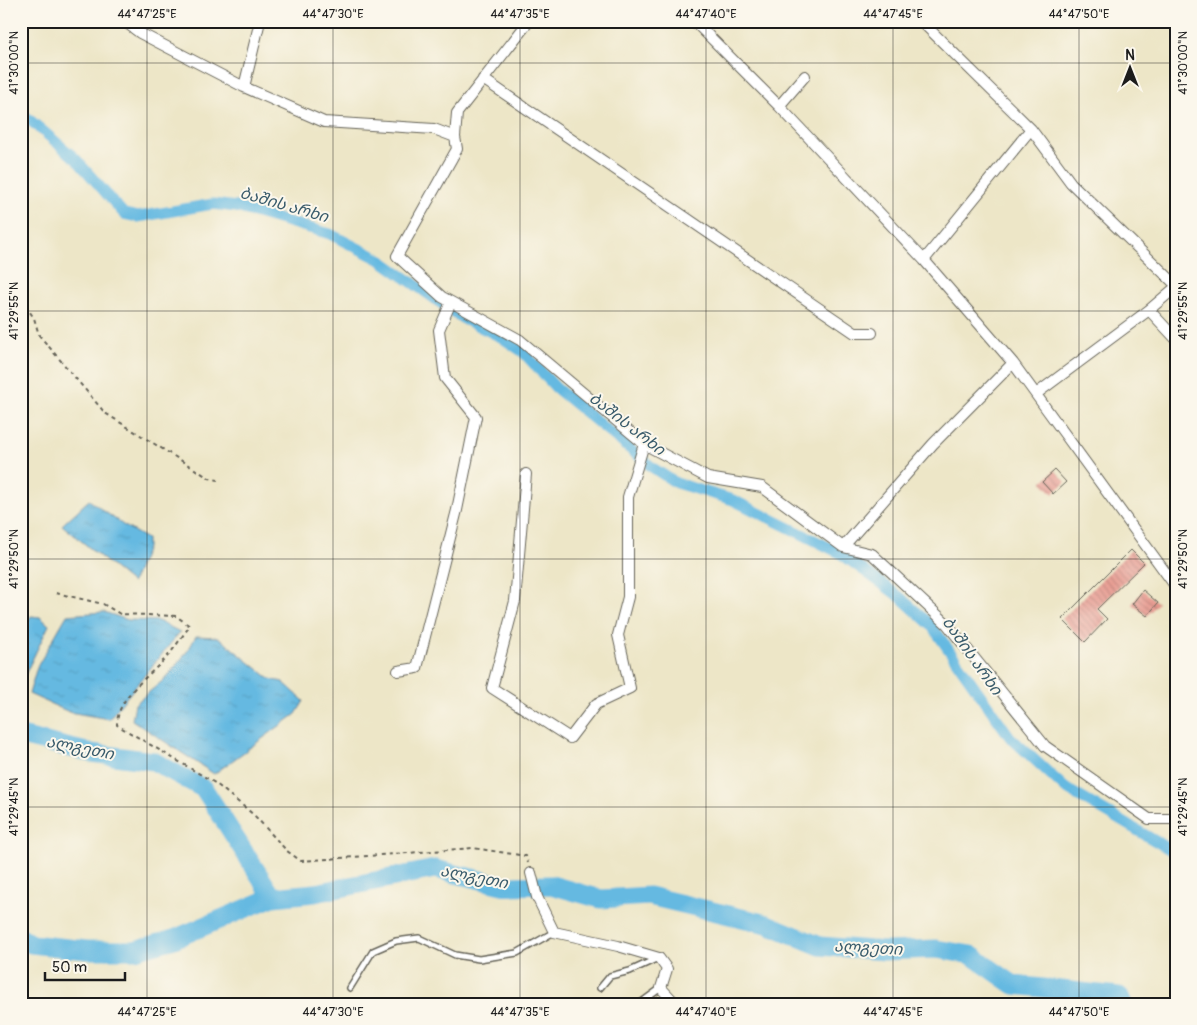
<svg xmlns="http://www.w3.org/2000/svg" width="1197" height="1025" viewBox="0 0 1197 1025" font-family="Pangolin,'Noto Sans Georgian',sans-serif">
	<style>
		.water { fill: url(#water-ripples); stroke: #406a7e }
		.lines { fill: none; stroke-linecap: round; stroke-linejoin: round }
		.canal { stroke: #65b9e1; stroke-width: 11 }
		.river { stroke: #65b9e1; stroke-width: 19 }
		.building { fill: url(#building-back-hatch) }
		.service-casing { stroke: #656358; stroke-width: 8 }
		.minor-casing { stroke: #656358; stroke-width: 12 }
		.path { stroke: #656358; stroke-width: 2; stroke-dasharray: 4 4; stroke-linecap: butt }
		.service { stroke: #fff; stroke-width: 5 }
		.minor { stroke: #fff; stroke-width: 10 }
		.ticks { fill: none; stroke: #1c1c1c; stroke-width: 1; stroke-opacity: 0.45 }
		.labels { text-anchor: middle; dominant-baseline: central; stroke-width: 4; stroke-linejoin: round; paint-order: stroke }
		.water-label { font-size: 16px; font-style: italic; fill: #395b6b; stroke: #fbf7ec }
		.neatline { fill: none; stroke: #1c1c1c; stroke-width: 2 }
		.ticks-label { font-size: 12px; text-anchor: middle; fill: #1c1c1c }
	</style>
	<defs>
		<pattern id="water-ripples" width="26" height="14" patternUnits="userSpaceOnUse" patternTransform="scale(1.25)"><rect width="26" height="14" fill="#65b9e1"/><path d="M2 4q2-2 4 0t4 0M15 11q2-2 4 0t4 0" fill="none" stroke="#579ec0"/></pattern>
		<pattern id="building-back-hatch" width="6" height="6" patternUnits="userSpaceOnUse" patternTransform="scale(1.25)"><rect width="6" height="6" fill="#e6948a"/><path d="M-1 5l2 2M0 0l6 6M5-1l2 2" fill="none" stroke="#ba7870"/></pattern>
	</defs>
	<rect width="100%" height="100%" fill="#fbf7ec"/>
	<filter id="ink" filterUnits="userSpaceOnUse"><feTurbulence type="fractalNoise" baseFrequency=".02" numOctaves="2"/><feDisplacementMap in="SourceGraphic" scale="10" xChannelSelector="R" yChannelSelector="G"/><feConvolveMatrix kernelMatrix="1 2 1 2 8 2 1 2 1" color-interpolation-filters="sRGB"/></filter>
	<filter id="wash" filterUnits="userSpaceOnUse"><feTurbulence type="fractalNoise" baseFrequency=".0096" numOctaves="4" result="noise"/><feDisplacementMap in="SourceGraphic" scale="20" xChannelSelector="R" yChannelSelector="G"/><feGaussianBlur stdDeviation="1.12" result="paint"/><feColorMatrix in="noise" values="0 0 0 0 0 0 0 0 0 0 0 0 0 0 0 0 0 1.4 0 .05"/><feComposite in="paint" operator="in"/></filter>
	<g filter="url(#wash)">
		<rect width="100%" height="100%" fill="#ede6c7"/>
		<path class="water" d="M89,500l34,25 24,14v9l-15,35 -70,-58z
			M104,612l24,8 30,1 22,11 -71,87 -40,-7 -40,-18 8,-27 30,-52z
			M31,616l9,1 9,8 -28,58v-61h6z
			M196,636l22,1 52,42 13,3 21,19 -8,13 -82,60 -82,-54 3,-16 32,-27 22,-28z"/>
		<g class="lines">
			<path class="canal" d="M21,110l4,6 50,42 49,56 14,3 75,-13 23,3 94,27 49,25 83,59 39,19 22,15 33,36 97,80 23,15 57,17 107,53 60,44 32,29 78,111 55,51 111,65"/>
			<path class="river" d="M21,736l70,17 62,8 51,28 69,108 42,-4 120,-24 71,17 45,-1 50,14 48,-3 118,28 53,22 65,5 51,-2 35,6 43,30 105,11 4,8
				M21,938l10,6 56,6h48l39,-11 99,-42"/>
		</g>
		<g id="blocks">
			<path class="building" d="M1055,470l11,12 -13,12 -11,-12z
				M1131,550l13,13 -47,46 10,10 -22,23 -23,-23z
				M1143,590l15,13 -11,13 -15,-12z"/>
		</g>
	</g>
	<g filter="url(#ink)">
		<use href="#blocks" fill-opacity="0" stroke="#656358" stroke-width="1"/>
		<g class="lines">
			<g class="service-casing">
				<path id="service" d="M350,988l23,-37 23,-10 23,-3 36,17 24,4 38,-6 37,-21
					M600,988l10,-12 20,-5 26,-12
					M639,1004l22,-16"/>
			</g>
			<g class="minor-casing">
				<path id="minor" d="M124,21l16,12 104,54 80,35 110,7 21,8
					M529,21l-72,92 -2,24 2,12 -60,107 45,41 78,43 124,104 64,34 54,9 81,60 29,7 75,70 98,122 104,73h27
					M694,21l85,85 145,154 89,103 163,224
					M921,21l110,108 -107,131
					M483,79l372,254h17
					M244,87l16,-66
					M779,106l26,-30
					M1031,129l40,54 105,102
					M1149,310l27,29
					M1036,394l113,-84 27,-23
					M526,474l-11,127 -23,87 78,50 26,-34 34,-16 -12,-53 10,-38v-100l16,-53
					M843,547l90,-103 80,-81
					M398,671l19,-3 40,-158 19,-93 -31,-39 -6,-48 12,-28
					M531,873l6,24 17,35 64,14 41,12 8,11 -6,19 15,16"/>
			</g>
			<path class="path" d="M21,299l13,19 5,17 66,78 104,65 9,2
				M56,593l47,11 17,10 56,2 14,10c-9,11 -16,24 -26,34 -18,19 -47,37 -47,65l98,58 39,32 33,36 14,10 172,-13 53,8 2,7"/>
			<use href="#service" class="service"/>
			<use href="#minor" class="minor"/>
		</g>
	</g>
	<path class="ticks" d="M147,21v983M333,21v983M520,21v983M706,21v983M893,21v983M1079,21v983M21,63h1155M21,311h1155M21,559h1155M21,807h1155"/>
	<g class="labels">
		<g class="water-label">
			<text transform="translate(284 205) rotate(16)">ბაშის არხი</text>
			<text transform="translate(627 424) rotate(38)">ბაშის არხი</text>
			<text transform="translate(972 656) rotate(55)">ბაშის არხი</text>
			<text transform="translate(80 748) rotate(11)">ალგეთი</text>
			<text transform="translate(474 877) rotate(11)">ალგეთი</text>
			<text transform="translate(868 948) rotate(3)">ალგეთი</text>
		</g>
	</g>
	<rect width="1197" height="1025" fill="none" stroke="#fbf7ec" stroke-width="55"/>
	<g transform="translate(1130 68)" stroke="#fbf7ec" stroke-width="4" paint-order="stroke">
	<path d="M0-4L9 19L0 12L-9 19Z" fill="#1c1c1c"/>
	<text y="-8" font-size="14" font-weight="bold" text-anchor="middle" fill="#1c1c1c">N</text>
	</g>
	<path d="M45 972v8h80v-8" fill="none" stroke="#1c1c1c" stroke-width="2.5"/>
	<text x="52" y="972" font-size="15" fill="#1c1c1c" stroke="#fbf7ec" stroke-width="4" paint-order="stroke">50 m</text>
	<rect x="28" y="28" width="1142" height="970" class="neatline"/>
	<g class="ticks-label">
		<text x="147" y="18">44°47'25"E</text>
		<text x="333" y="18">44°47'30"E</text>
		<text x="520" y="18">44°47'35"E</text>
		<text x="706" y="18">44°47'40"E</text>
		<text x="893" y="18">44°47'45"E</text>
		<text x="1079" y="18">44°47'50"E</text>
		<text transform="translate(14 63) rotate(-90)" y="4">41°30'00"N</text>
		<text transform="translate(1183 63) rotate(-90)" y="4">41°30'00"N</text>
		<text transform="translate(14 311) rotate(-90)" y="4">41°29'55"N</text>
		<text transform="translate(1183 311) rotate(-90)" y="4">41°29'55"N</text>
		<text transform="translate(14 559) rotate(-90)" y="4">41°29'50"N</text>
		<text transform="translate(1183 559) rotate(-90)" y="4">41°29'50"N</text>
		<text transform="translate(14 807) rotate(-90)" y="4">41°29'45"N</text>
		<text transform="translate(1183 807) rotate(-90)" y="4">41°29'45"N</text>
		<text x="147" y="1016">44°47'25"E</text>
		<text x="333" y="1016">44°47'30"E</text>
		<text x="520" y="1016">44°47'35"E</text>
		<text x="706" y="1016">44°47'40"E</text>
		<text x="893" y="1016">44°47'45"E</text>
		<text x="1079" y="1016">44°47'50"E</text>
	</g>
</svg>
